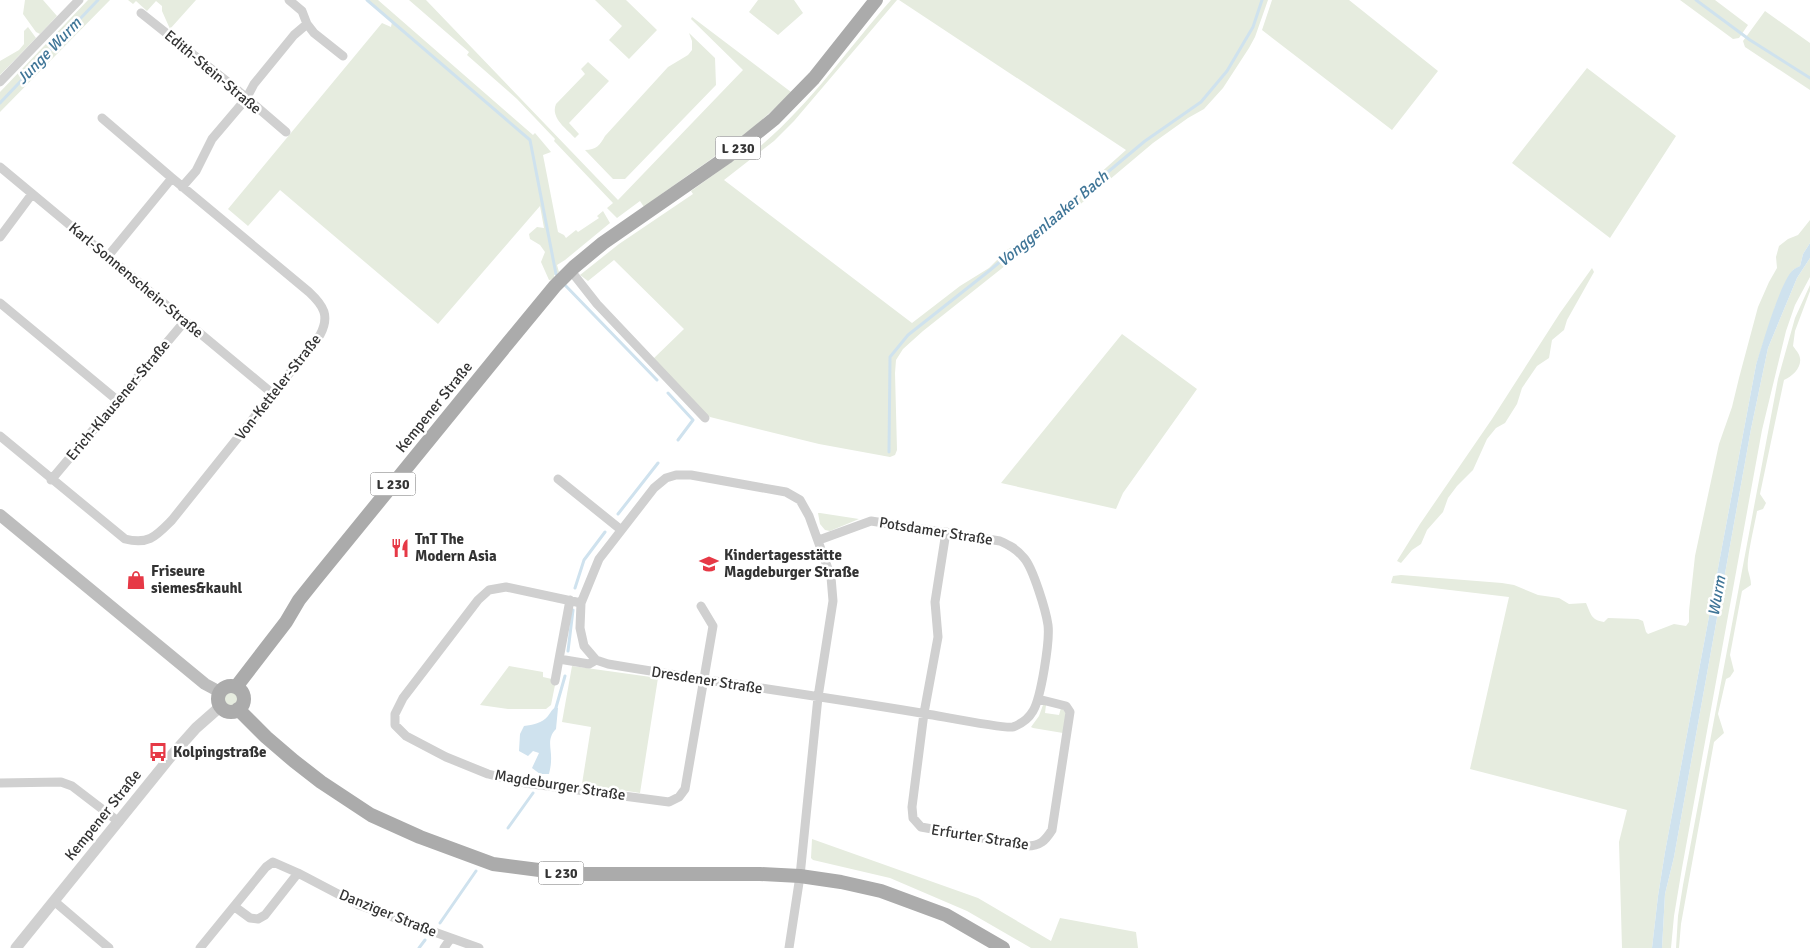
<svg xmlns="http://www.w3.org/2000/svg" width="1810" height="948" viewBox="0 0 1810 948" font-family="Signika,sans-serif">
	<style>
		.green { fill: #e6ecdf }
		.water { fill: #cfe2ee }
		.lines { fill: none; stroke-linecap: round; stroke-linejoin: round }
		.stream { stroke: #cfe2ee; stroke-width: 3 }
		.minor { stroke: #d0d0d0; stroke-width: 9 }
		.tertiary { stroke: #d0d0d0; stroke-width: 11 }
		.secondary { stroke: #bdbdbd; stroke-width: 12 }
		.primary { stroke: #ababab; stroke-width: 14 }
		.labels { text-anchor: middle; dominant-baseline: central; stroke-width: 5; stroke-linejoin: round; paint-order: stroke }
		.shield { fill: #fff; stroke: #707070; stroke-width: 1 }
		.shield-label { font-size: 14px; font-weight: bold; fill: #333 }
		.street-label { font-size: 15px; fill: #333; stroke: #fff }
		.poi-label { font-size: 15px; font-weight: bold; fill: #333; stroke: #fff; text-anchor: start }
		.water-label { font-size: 16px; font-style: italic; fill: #3f7597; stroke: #fff }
	</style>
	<rect width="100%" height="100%" fill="#fff"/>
	<path class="green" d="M25,0h18l14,16 -17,18 -4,-2 -13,-18z
		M88,0h22l-110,112v-20z
		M128,0h68l-26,29 -8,-18v-5l-6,-5 -9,10 -11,-10 -3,3z
		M368,0h10l155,135 2,-2 16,19 -8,3 15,77 6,3 2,3 10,-8 2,2 21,-14 -2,-2 6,-5 7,12 -45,37 -8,5 2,7 -5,3 1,4 -6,1 -8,-18 4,-10 -5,-7 -10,-6 -1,-5 8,-7 7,1 -4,-22 -102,118 -158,-134 -32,36 -20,-17 154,-186 9,4 1,-5z
		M409,0h17l192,200 125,-130 -52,-51 1,-2 99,75c-43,46 -97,77 -147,115l-4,-6 -23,17 -10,-10 6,-5 -59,-62 1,-2 -38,-40 -50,-44 2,-3z
		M595,0h31l31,30 -28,29 -20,-19 13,-14z
		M758,0h36l9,13 -25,22 -29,-23z
		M891,0h6l-103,121 -20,20 -50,39 188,143 48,-37 29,-18 18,-18 21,-14 33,-29 20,-13 15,-15 2,-4 28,-25 -227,-150h369l-13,37 -6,11 -26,40 -19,21 -16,9 -35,25 -108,91 -122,97 -20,18 -7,11 -1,13 2,77 -2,5 -5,2 -71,-13 -109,-27 -12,-9 -46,-48 32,-31 -70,-69 -26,21 -8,-6 39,-31 74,-50 -2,-3 60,-43 6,1c53,-44 89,-98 134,-149z
		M1272,0h77l89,71 -46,59 -130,-100z
		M1680,0h35l33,25 -9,13 -6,1z
		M1765,11l45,32v47l-65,-43 -2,-6z
		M28,27l8,11 -36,37v-14l19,-11 5,-6v-13z
		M689,33l26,25 1,27 -91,94h-12l-28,-29c11,0 15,-5 20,-14l63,-69 20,-12 4,-5v-9z
		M588,62l21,19 -40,42 10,11 -4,4c-8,-9 -25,-20 -19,-34l29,-30 -4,-5z
		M1587,68l89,68 -66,102 -98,-75z
		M1810,220v23l-7,11 -3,12 -7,4 -18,37 -19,58 -91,487 -7,44 -6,52h-30l-3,-106 8,-32 -157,-41 39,-172 -118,-14 2,-7 8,-1 101,8 12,2 24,10 21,3 10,6 17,-1c5,11 5,17 18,19l4,-4 30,1 5,2 3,11 2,2 26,-10 12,2 3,-4v-11l6,-55 16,-75 8,-37 13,-37 7,-29 19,-71 11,-25 8,-14 -1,-11 3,-11 9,-7 10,-4z
		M1810,258v19l-15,28 -9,26 -24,99 -80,438 -8,48 -3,32h-9l3,-54 9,-37 77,-428 17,-81 29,-70z
		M1592,268l2,4 -27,48 -3,10 -12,10 -3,18 -12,8 -15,22 -5,16 -12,19 -9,5 -9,11 -14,31 -16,16 -9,12 -5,14 -16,18 -6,14 -9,6 -11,13 -4,-2 23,-37 72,-105 68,-106z
		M1810,285v6l-15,40 -2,15c2,3 4,5 5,7 7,11 -4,23 -14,27l-24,114 6,9 -3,6 -6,2c-2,13 -11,48 -9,59 1,5 3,9 3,15l-9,6 -12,64 4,16 -4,6 -4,2 -8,35 6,19 -10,9 -33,182 -2,24h-3l2,-32 5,-31 95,-506 17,-61z
		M1122,334l75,55 -74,104 -7,16 -115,-26z
		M818,513h2l39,6 -29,12 -5,-1 -5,-6z
		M509,666l34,6v5l13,3 -5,25 -5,4h-38l-28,-4z
		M572,666l86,12 -18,115 -58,-9 9,-57 -29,-5z
		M222 699a9 9 0 1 1 18 0a9 9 0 1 1-18 0Z
		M1043,705h3l-1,8 14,2 2,-7h1l4,6 -3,19 -30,-5 -2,-1 8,-11z
		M812,839l166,59 73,43 9,-23 76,14 2,16h-107l-64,-37 -77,-33 -77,-18 -2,-2z"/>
	<path class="water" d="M1810,243v15l-13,20 -29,70 -17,81 -77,428 -9,37 -3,54h-10l6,-52 7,-44 91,-487c6,-19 24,-83 37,-95 2,-2 5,-3 7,-4l3,-12z
		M556,707l2,1 -2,21c-10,10 -4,20 -5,32 0,4 -1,9 -2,13h-9l-8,-6 7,-15 -6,-2 -5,5 -9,-5 1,-17 4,-8c9,-1 18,-3 24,-10 3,-4 4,-7 8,-9z"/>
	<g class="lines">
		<path class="stream" d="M367,0l163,140 26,134 2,2
			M1696,0l54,40 60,38
			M0,103l98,-103
			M563,283l94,97
			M668,393l25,27 -15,20
			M889,452l1,-95 18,-22 81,-64 156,-130 56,-39 26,-31 26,-44 9,-27
			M618,514l40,-51
			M575,588l9,-28 21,-28
			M568,651l5,-41
			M555,711l10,-35
			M508,828l25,-35
			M440,923l36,-52
			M419,948l6,-8"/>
		<path class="minor" d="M289,0l13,11 5,13 7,9 29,23
			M141,13l88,70 57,49
			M0,82l79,-82
			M0,167l273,227
			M182,187l14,-16 16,-32 34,-40 8,-15 40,-49 13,-11
			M0,237l32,-43
			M108,256l64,-78
			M571,271l26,33 108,114
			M0,303l117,97
			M0,436l125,103c24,6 31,-3 47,-19l148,-185c10,-19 4,-29 -11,-43l-137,-114 -70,-60
			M558,479l62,50
			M51,480l134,-159
			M946,532l-11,70 3,35 -14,76 -12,94 1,11 8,9 106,19c13,0 18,-5 25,-16l18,-118 -4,-6 -28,-7
			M570,600l-11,59 30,5 7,-4
			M581,603l-75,-16 -17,3 -11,10 -75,98 -8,16v11l11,11 40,21 42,17 37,9 144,19 10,-5 6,-8 28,-163 -12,-20
			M555,681l4,-22
			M0,783l61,-1 11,4 47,36
			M54,901l55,47
			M235,907l15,11 8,1 7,-4 33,-42
			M200,948l66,-81 7,-5 25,11 61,32 120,43
			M444,948l7,-10
			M789,948l11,-72 18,-179 15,-96 -2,-24 -22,-61 -9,-16 -14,-8 -95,-17h-15l-10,3 -12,10 -55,71 -18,44 -1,25 4,18 12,14 12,4c106,18 213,32 319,50 13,2 78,15 86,13 8,-3 16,-9 20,-16 8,-13 17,-70 15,-86 -2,-14 -15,-57 -24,-67 -7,-9 -15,-13 -24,-17l-129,-20 -52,19"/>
		<path class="tertiary" d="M16,948l156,-193 24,-27 25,-22"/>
		<path class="secondary" d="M0,515l205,169 15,8"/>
		<path class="primary" d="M218 699a13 13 0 1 1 26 0a13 13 0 1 1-26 0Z
			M236,687l50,-65 13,-22 16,-20 193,-237 47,-57 19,-19 29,-24 124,-86 47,-38 40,-41 62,-78
			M238,709l28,28 28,24 27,21 50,33 49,22 73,27 77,10h190l40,2 41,6 40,9 65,24 57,33"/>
	</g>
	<defs>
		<g id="restaurant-bare" transform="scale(1.5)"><path d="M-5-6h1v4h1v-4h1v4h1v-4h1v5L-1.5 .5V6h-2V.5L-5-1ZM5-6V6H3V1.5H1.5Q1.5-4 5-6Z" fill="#e63946" stroke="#fff" stroke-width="2.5" paint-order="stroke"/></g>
		<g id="school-bare" transform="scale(1.5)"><path d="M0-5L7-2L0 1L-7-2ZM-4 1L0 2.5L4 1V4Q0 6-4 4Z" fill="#e63946" stroke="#fff" stroke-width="2.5" paint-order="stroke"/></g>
		<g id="shop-bare" transform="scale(1.5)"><path d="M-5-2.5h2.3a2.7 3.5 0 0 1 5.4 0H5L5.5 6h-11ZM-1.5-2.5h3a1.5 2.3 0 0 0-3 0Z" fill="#e63946" stroke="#fff" stroke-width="2.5" paint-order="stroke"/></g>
		<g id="bus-bare" transform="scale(1.5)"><path d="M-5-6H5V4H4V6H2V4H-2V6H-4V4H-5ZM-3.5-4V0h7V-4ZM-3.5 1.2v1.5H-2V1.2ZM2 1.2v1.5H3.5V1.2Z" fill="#e63946" stroke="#fff" stroke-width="2.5" paint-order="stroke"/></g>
	</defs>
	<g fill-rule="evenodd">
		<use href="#restaurant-bare" x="400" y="548"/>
		<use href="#school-bare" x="709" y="564"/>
		<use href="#shop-bare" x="136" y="580"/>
		<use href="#bus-bare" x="158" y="752"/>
	</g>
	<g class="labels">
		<g class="shield">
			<rect x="715.5" y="136.5" width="45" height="23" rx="4"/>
			<rect x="370.5" y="472.5" width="45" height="23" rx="4"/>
			<rect x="538.5" y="861.5" width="45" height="23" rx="4"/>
		</g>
		<g class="shield-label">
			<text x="738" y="148">L 230</text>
			<text x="393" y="484">L 230</text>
			<text x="561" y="873">L 230</text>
		</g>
		<g class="street-label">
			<text transform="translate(213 72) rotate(40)">Edith-Stein-Straße</text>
			<text transform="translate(136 280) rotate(40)">Karl-Sonnenschein-Straße</text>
			<text transform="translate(278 387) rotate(-52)">Von-Ketteler-Straße</text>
			<text transform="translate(118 400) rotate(-50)">Erich-Klausener-Straße</text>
			<text transform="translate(434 407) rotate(-51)">Kempener Straße</text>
			<text transform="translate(936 531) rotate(9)">Potsdamer Straße</text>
			<text transform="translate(707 680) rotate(9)">Dresdener Straße</text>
			<text transform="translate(560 785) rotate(9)">Magdeburger Straße</text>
			<text transform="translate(103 815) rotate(-51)">Kempener Straße</text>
			<text transform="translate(980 837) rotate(9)">Erfurter Straße</text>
			<text transform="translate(388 913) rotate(22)">Danziger Straße</text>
		</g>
		<g class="poi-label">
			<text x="415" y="539">TnT The<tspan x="415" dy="17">Modern Asia</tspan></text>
			<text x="724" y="555">Kindertagesstätte<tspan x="724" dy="17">Magdeburger Straße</tspan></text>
			<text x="151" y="571">Friseure<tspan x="151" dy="17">siemes&amp;kauhl</tspan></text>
			<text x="173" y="752">Kolpingstraße</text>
		</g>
		<g class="water-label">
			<text transform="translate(49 51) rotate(-46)">Junge Wurm</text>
			<text transform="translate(1053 219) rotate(-40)">Vonggenlaaker Bach</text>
			<text transform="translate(1717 596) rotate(-80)">Wurm</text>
		</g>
	</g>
</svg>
